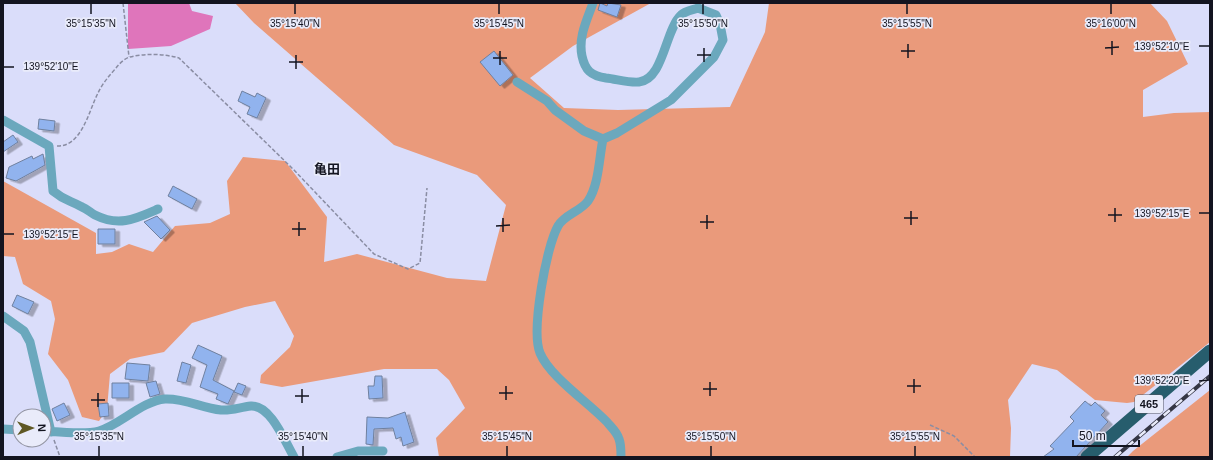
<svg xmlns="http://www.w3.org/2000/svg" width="1213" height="460" viewBox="0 0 1213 460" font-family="Helvetica,'Noto Sans JP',sans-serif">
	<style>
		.green { fill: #ea9a7b }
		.water { fill: #df75bb }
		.building { fill: #91b3ee; stroke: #6f809e; filter: url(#shadow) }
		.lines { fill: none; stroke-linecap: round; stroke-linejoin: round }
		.path { stroke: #8a8da3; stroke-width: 1.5; stroke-dasharray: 4 2; stroke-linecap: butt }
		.minor { stroke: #6ba8bd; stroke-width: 9 }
		.highway { stroke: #275d6d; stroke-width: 13 }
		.rail-casing { stroke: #353645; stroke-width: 4 }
		.rail { stroke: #e9ebfa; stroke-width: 2.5; stroke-dasharray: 8; stroke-linecap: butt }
		.ticks { fill: none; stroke: #131420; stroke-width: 1.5 }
		.labels { text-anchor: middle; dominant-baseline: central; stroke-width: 3.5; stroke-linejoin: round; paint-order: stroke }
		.shield { fill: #e9ebfa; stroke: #535461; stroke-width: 1 }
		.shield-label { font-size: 11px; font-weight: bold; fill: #131420 }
		.neighbourhood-label { font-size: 13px; font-weight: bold; fill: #131420; stroke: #e9ebfa }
		.ticks-label { font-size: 10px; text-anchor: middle; fill: #131420; stroke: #e9ebfa; stroke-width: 3.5; stroke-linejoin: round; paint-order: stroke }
	</style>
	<defs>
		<filter id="shadow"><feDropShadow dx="4.5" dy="2.5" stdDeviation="0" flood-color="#0004"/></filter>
	</defs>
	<rect width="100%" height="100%" fill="#daddfa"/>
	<path class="green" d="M235,3h416l-78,43 -43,32 34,30 54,2 112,-3 35,-75 4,-29h381l17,18 21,43 -45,26v27l31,-4 36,-1v230l-76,60 -7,1 -32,-3 -38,-30 -25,-6 -24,36 3,28 -1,29h-571l-3,-19 29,-30 -16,-28 -12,-11h-53l-102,18 -22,-4 1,-8 29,-28 4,-11 -19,-35 -30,6 -53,16 -28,29 -34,7 -20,15 -3,35 -8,12 -17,-4 -14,-37 -20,-26 7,-35 -4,-18 -28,-17 -8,-27 -12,-1v-75l93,52v21l16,-2 17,-8 24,8 22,-26 35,-3 20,-9 -3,-33 16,-24 42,4 42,56 -3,45 33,-8 90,24 39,3 20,-76 -29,-30 -83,-30 -140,-122z
		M1210,390v67h-83l6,-6z"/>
	<path class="water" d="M128,3h61l3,8 21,5 -3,13 -39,17 -43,3z"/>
	<path class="building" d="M600,3l7,3 1,-3 13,2 -4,12 -19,-7z
		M494,51l19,24 -13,11 -20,-24z
		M242,91l13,6 2,-4 9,5 -9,20 -10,-4 3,-7 -12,-6z
		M39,119l16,2 -1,10 -16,-2z
		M13,135l5,7 -15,10v-10z
		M43,154l2,11 -7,4 -22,12 -10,-3 3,-11 23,-11 1,3z
		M173,186l24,13 -5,10 -24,-13z
		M157,216l13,14 -9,9 -17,-17z
		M98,229h17v15h-17z
		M17,295l17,7 -6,12 -16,-8z
		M198,345l24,11 -9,24 21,11 -6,13 -12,-5 2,-5 -18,-7 7,-22 -15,-7z
		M182,362l9,3 -5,18 -9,-2z
		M127,363l23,2 -2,16 -23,-2z
		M375,376h7l1,22 -14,1 -1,-13h6z
		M156,381l4,13 -10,3 -4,-14z
		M112,383h17v15h-17z
		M238,383l8,3 -4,9 -8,-3z
		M1085,401l6,5 4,-4 10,9 -4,4 7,7 -32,35h-33l11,-8 -4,-3 24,-25 -4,-4z
		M64,403l6,12 -13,6 -5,-12z
		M108,403l1,13 -9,1 -2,-13z
		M405,412l9,30 -11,4 -2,-9 -5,2 -3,-11 -19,1 -1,16 -7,-1 1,-27 21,1z"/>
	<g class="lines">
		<path class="path" d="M123,3l6,54
			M57,146c25,1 32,-36 41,-53 4,-9 11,-17 18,-25 3,-4 9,-10 14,-11 15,-4 35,-3 49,1l115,112 80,84 34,15 12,-6 7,-75
			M930,425l24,11 21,21
			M54,440l6,17"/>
		<path class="minor" d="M593,3c-6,17 -15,34 -11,53 3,14 9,20 24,22 10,1 23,5 33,4 25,-3 26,-52 42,-67 4,-4 12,-5 17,-7l18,7 4,9 3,16 -9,17 -43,43 -54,33 -14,6
			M517,82l30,19 8,9 29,21 19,8
			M3,120l46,26 4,45c12,10 16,9 29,16 5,2 9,6 13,8 24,12 40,4 63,-6
			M603,139c-4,19 -4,46 -15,62 -7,10 -24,14 -30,25 -12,21 -27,105 -18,127 10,24 48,49 67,69 4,5 10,10 12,17 2,5 2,12 2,18
			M3,316l21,15 6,11 21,90
			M3,429l17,1
			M44,431c15,1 41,4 55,0 21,-6 43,-30 66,-32 19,-1 37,9 56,11 11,1 19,-3 30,-4 20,-1 34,36 43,51
			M337,457l21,-6h25"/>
		<path class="highway" d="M1087,457l123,-106"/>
		<g class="rail-casing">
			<path id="rail" d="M1115,457l95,-81"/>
		</g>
		<use href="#rail" class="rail"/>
	</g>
	<path class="ticks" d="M91,4v10M295,4v10M499,4v10M703,4v10M907,4v10M1111,4v10M1112,41v14M908,44v14M1199,46h10M704,48v14M1105,48l14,-1M500,51v14M901,51h14M296,55v14M697,55h14M493,58h14M289,62h14M4,67h10M1115,208v14M911,211v14M1199,213h10M707,215v14M1108,215h14M503,218v14M904,218h14M299,222v14M700,222h14M496,226l14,-1M292,229h14M4,234h10M914,379v14M1199,381l10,-1M710,382v14M506,386v14M907,386h14M302,389v14M703,389h14M98,393v14M499,393h14M295,396h14M91,400h14M99,446v10M303,446v10M507,446v10M711,446v10M915,446v10"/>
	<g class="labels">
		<rect class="shield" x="1135" y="395" width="28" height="18" rx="3"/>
		<g class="shield-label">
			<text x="1149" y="404">465</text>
		</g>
		<g class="neighbourhood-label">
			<text x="327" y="169">亀田</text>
		</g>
	</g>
	<g class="ticks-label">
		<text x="91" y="27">35°15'35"N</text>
		<text x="295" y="27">35°15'40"N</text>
		<text x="499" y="27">35°15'45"N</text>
		<text x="703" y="27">35°15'50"N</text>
		<text x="907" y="27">35°15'55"N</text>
		<text x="1111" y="27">35°16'00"N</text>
		<text x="1162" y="50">139°52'10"E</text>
		<text x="51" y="70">139°52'10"E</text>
		<text x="1162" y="217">139°52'15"E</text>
		<text x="51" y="238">139°52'15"E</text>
		<text x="1162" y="384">139°52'20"E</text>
		<text x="99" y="440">35°15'35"N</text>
		<text x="303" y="440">35°15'40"N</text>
		<text x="507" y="440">35°15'45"N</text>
		<text x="711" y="440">35°15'50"N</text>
		<text x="915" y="440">35°15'55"N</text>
	</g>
	<rect width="1213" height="460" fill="none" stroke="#131420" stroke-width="8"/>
	<g transform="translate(32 428) rotate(89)"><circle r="19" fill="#e9ebfa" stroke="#9395a3"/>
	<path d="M0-3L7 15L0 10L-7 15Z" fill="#5f5824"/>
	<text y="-6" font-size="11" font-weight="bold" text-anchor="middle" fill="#131420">N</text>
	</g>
	<path d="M1073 440v6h66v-6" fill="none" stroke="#131420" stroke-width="2"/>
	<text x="1079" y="440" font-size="12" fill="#131420" stroke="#e9ebfa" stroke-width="3" paint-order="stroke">50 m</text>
</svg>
